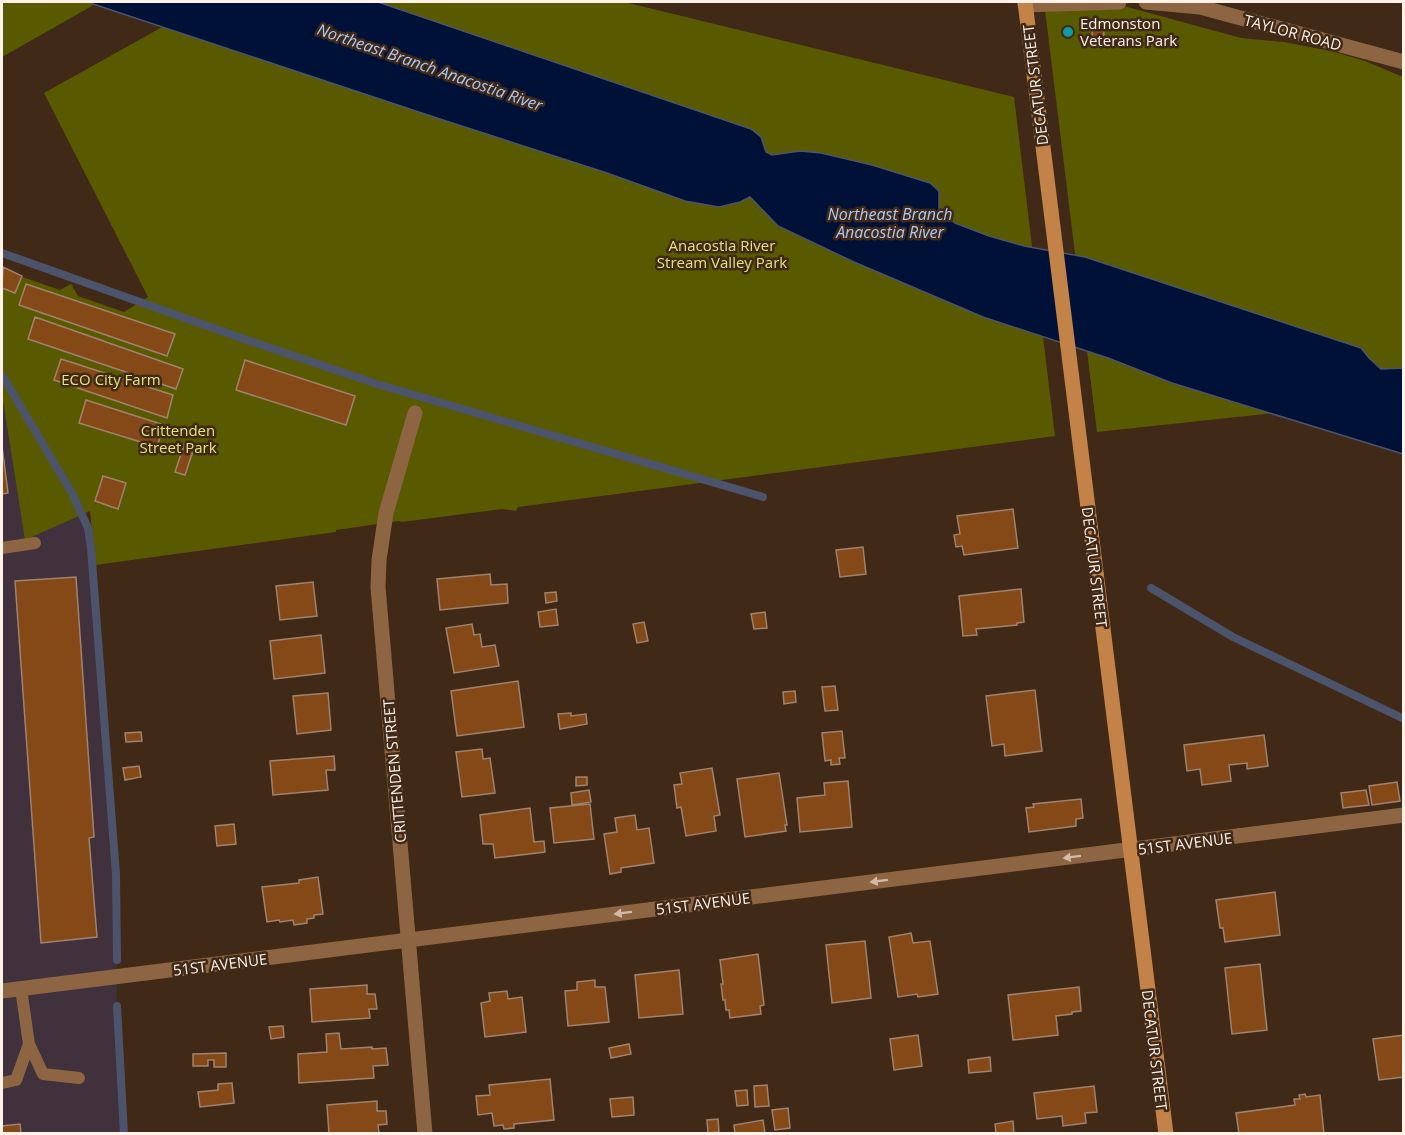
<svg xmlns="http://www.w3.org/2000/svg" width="1405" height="1135" viewBox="0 0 1405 1135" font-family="'Open Sans',sans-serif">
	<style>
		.industrial { fill: #41313c }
		.green { fill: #595a00 }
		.water { fill: #001137; stroke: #4c546c; stroke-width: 1.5 }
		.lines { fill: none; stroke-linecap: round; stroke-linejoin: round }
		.stream { stroke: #4c546c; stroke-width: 8 }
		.building { fill: #844916; stroke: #9f826f; stroke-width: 1.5 }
		.lane { stroke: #8e6542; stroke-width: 12 }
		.street { stroke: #8e6542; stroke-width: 15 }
		.secondary { stroke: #c38248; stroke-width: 15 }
		.oneway { fill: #d2baa6 }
		.culture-dot { fill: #0f9aa8; stroke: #402917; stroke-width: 2 }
		.labels { text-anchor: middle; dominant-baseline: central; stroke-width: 5; stroke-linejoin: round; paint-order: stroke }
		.poi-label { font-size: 15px; fill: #fff2e9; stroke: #402917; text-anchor: start }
		.street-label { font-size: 15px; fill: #fff2e9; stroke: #402917 }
		.park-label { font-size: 15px; fill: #e2e57a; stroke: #402917 }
		.water-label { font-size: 16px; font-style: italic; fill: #aacafc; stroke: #402917 }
	</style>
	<rect width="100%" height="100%" fill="#402917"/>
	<path class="industrial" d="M2,375l80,138 6,15 3,20 25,326 1,132 7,127h-122z"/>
	<path class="green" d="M2,2h97l-97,55z
		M207,2h417l390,95 41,339 -537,71 -2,4 -14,-2 -100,13 -3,-1 -63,9v2l-241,33 -5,-54 -65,29 -22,-140h-1v-130l58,20 11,-6 7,12 46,16 24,-15 -104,-204z
		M1044,2h65l132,36 43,4 47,9 34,10 38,16v322l-306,33z"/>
	<path class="water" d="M87,2h291l373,127 10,8 5,15 6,3 28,-4 21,2 51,12 58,18 9,8v18l16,14 34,13 35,10 61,11 276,91 8,10 12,11 22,-1v86l-231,-71 -64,-25 -125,-41 -129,-55 -76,-36 -28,-29 -10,5 -21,5 -34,-6 -78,-28 -167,-54z"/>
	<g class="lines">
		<path class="stream" d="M2,253l242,86 133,45 386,113
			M2,375l71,120 15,33 3,20 25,326 1,86
			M1151,588l82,49 171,82
			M117,1006l7,128"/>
	</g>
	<path class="building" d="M1092 33a6 6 0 1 1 12 0a6 6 0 1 1-12 0Z
		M3,267l19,9 -7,17 -13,-5z
		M26,284l149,50 -8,22 -148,-51z
		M35,317l148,52 -7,20 -148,-50z
		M61,359l112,36 -6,23 -113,-38z
		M245,360l110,36 -9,29 -110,-35z
		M86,400l78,25 -7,22 -78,-24z
		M185,442l10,3 -10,30 -10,-3z
		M2,446l6,47 -6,1z
		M103,476l23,7 -8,26 -23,-8z
		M1013,509l5,39 -54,7 -2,-9 -6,1 -2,-12 6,-1 -3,-18z
		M863,547l3,27 -26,3 -4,-27z
		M490,574l1,11 16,-1 1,19 -68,7 -3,-31z
		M76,577l18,260 -5,1 8,99 -56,6 -26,-362z
		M313,582l4,34 -37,4 -4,-34z
		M1021,589l3,33 -7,1v2l-41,4 1,6 -14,1 -4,-40z
		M556,592l1,9 -11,2 -1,-10z
		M556,609l2,16 -18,2 -2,-15z
		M765,612l2,16 -13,1 -3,-15z
		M644,622l4,19 -11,2 -4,-19z
		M472,624l2,11 6,-1 2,13 13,-2 4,21 -45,7 -8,-45z
		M321,635l4,38 -51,6 -4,-38z
		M518,681l6,46 -67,9 -6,-45z
		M835,686l3,24 -13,1 -3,-24z
		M1035,690l7,61 -37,5 -1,-12 -12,2 -6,-50z
		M795,691l1,11 -12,2 -1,-12z
		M328,693l3,37 -34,4 -4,-38z
		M571,713v3l15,-2 1,10 -27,5 -2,-15z
		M842,731l3,27h-6l1,6 -9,1v-5l-6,1 -3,-28z
		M141,732l1,9 -16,1 -1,-9z
		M1264,735l4,31 -21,3v-6l-18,2 2,16 -29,4 -2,-16 -13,2 -3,-26z
		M482,749l1,10 7,-1 5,35 -33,4 -6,-45z
		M334,756l1,14h-9l2,20 -55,5 -3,-34z
		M139,766l2,11 -16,3 -2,-12z
		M712,768l8,47 -6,1 2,15 -30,5 -5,-29 -4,1 -3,-23 8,-1 -2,-11z
		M779,773l8,52h-2l1,6 -41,6 -8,-58z
		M576,777h11v8l-11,1z
		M848,781l4,46 -52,5 -3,-34 28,-3 -1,-12z
		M1397,782l3,19 -28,4 -3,-19z
		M589,790l2,12 -19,3 -1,-12z
		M1366,790l3,15 -26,3 -2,-15z
		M1081,799l2,19 -7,1v7l-47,6 -3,-24 8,-1 -1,-3z
		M590,804l4,35 -40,4 -4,-35z
		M530,808l4,34 10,-1 1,11 -50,6 -2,-14h-10l-3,-29z
		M635,815l2,15 12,-2 5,35 -33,5v4l-11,2 -6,-40 13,-2 -2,-14z
		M234,824l2,20 -19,2 -2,-20z
		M318,877l5,37 -9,1v3l-7,1v4l-13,2 -1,-5 -13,2 -1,-2 -12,2 -5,-35 37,-4v-3z
		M1275,892l5,43 -55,7 -2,-14h-3l-4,-28z
		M911,933l2,10 17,-2 8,53 -20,3 -1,-3 -19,3 -9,-60z
		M865,941l6,57 -39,5 -6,-58z
		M758,954l6,51 -4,1 1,8 -31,4 -1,-8h-3l-1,-10h-2l-2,-16h2l-3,-24z
		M1260,964l7,66 -35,4 -7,-66z
		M679,970l4,44 -44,4 -4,-43z
		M595,980v7h10l4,35 -41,4 -3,-35 12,-1v-8z
		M367,985v9h8l2,15h-8l1,9 -58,4 -2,-33z
		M1079,987l2,24 -9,1v2l-16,2 2,19 -45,5 -5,-45z
		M507,991l1,8 14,-2 4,35 -41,5 -4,-34 9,-2 -1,-8z
		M283,1026l1,11 -13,2 -2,-12z
		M339,1033l2,16 31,-2v2l14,-1 2,17 -15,1 1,12 -75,5 -1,-29 29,-2 -1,-18z
		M918,1035l4,31 -28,4 -4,-31z
		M1404,1035v42l-25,3 -6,-41z
		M629,1044l2,10 -20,4 -2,-10z
		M226,1053v14h-12v-7h-6v6h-15v-12z
		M990,1057l1,14 -22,2 -1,-13z
		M550,1079l4,41 -40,4v4l-10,1 -1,-4 -9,1 -2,-13 -14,2 -2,-19 14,-1 -1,-10z
		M232,1083l2,20 -34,4 -2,-15 20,-2v-6z
		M767,1085l2,21 -14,1 -1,-21z
		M1094,1086l3,26 -12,1 1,10 -23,3 -1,-10 -25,3 -3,-26z
		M747,1090l1,15 -11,1 -2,-15z
		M1305,1094l1,3 14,-2 4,39h-85l-3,-21 59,-8 -1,-6h6l-1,-4z
		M633,1097l1,18 -22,2 -2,-18z
		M377,1101v10h9l1,13 -9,1 1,9h-50l-2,-29z
		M788,1108l2,20 -15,2 -3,-20z
		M718,1119l1,13 -11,1 -1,-13z
		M763,1120l2,14h-30l-1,-9z
		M1013,1121l1,13h-18l-1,-10z
		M20,1124l1,10h-19v-8z"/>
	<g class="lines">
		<path class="lane" d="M2,548l33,-5
			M21,989l8,55 14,30 36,4
			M2,1083l14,-3 13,-36"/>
		<path class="street" d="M1146,2l54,5 204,55
			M1025,5l94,-3
			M415,413l-29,100 -7,47 -1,27 47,547
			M2,991l1402,-176"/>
		<path class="secondary" d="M1025,2l141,1132"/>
	</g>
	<defs><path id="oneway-solid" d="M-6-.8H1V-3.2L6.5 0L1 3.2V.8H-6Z" transform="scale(1.5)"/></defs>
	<g class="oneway">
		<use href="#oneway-solid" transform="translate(1072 857) rotate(173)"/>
		<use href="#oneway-solid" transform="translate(879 881) rotate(173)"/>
		<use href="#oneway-solid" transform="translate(623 913) rotate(173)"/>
	</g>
	<circle class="culture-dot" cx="1068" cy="32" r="6"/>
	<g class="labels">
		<g class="poi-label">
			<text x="1080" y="23">Edmonston<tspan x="1080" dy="17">Veterans Park</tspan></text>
		</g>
		<g class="street-label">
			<text transform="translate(1293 32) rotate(15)">TAYLOR ROAD</text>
			<text transform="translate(1035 85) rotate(-97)">DECATUR STREET</text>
			<text transform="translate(1095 567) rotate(83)">DECATUR STREET</text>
			<text transform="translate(394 771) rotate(-95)">CRITTENDEN STREET</text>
			<text transform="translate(1185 843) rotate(-7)">51ST AVENUE</text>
			<text transform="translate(703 903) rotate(-7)">51ST AVENUE</text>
			<text transform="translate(220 964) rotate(-7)">51ST AVENUE</text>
			<text transform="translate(1155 1050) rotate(83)">DECATUR STREET</text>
		</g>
		<g class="park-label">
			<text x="722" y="245">Anacostia River<tspan x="722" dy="17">Stream Valley Park</tspan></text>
			<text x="111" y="379">ECO City Farm</text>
			<text x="178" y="430">Crittenden<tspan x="178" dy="17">Street Park</tspan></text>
		</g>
		<g class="water-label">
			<text transform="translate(430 67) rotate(19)">Northeast Branch Anacostia River</text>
			<text x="890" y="214">Northeast Branch<tspan x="890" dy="18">Anacostia River</tspan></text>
		</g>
	</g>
	<rect width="1405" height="1135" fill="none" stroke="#fff2e9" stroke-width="6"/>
</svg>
